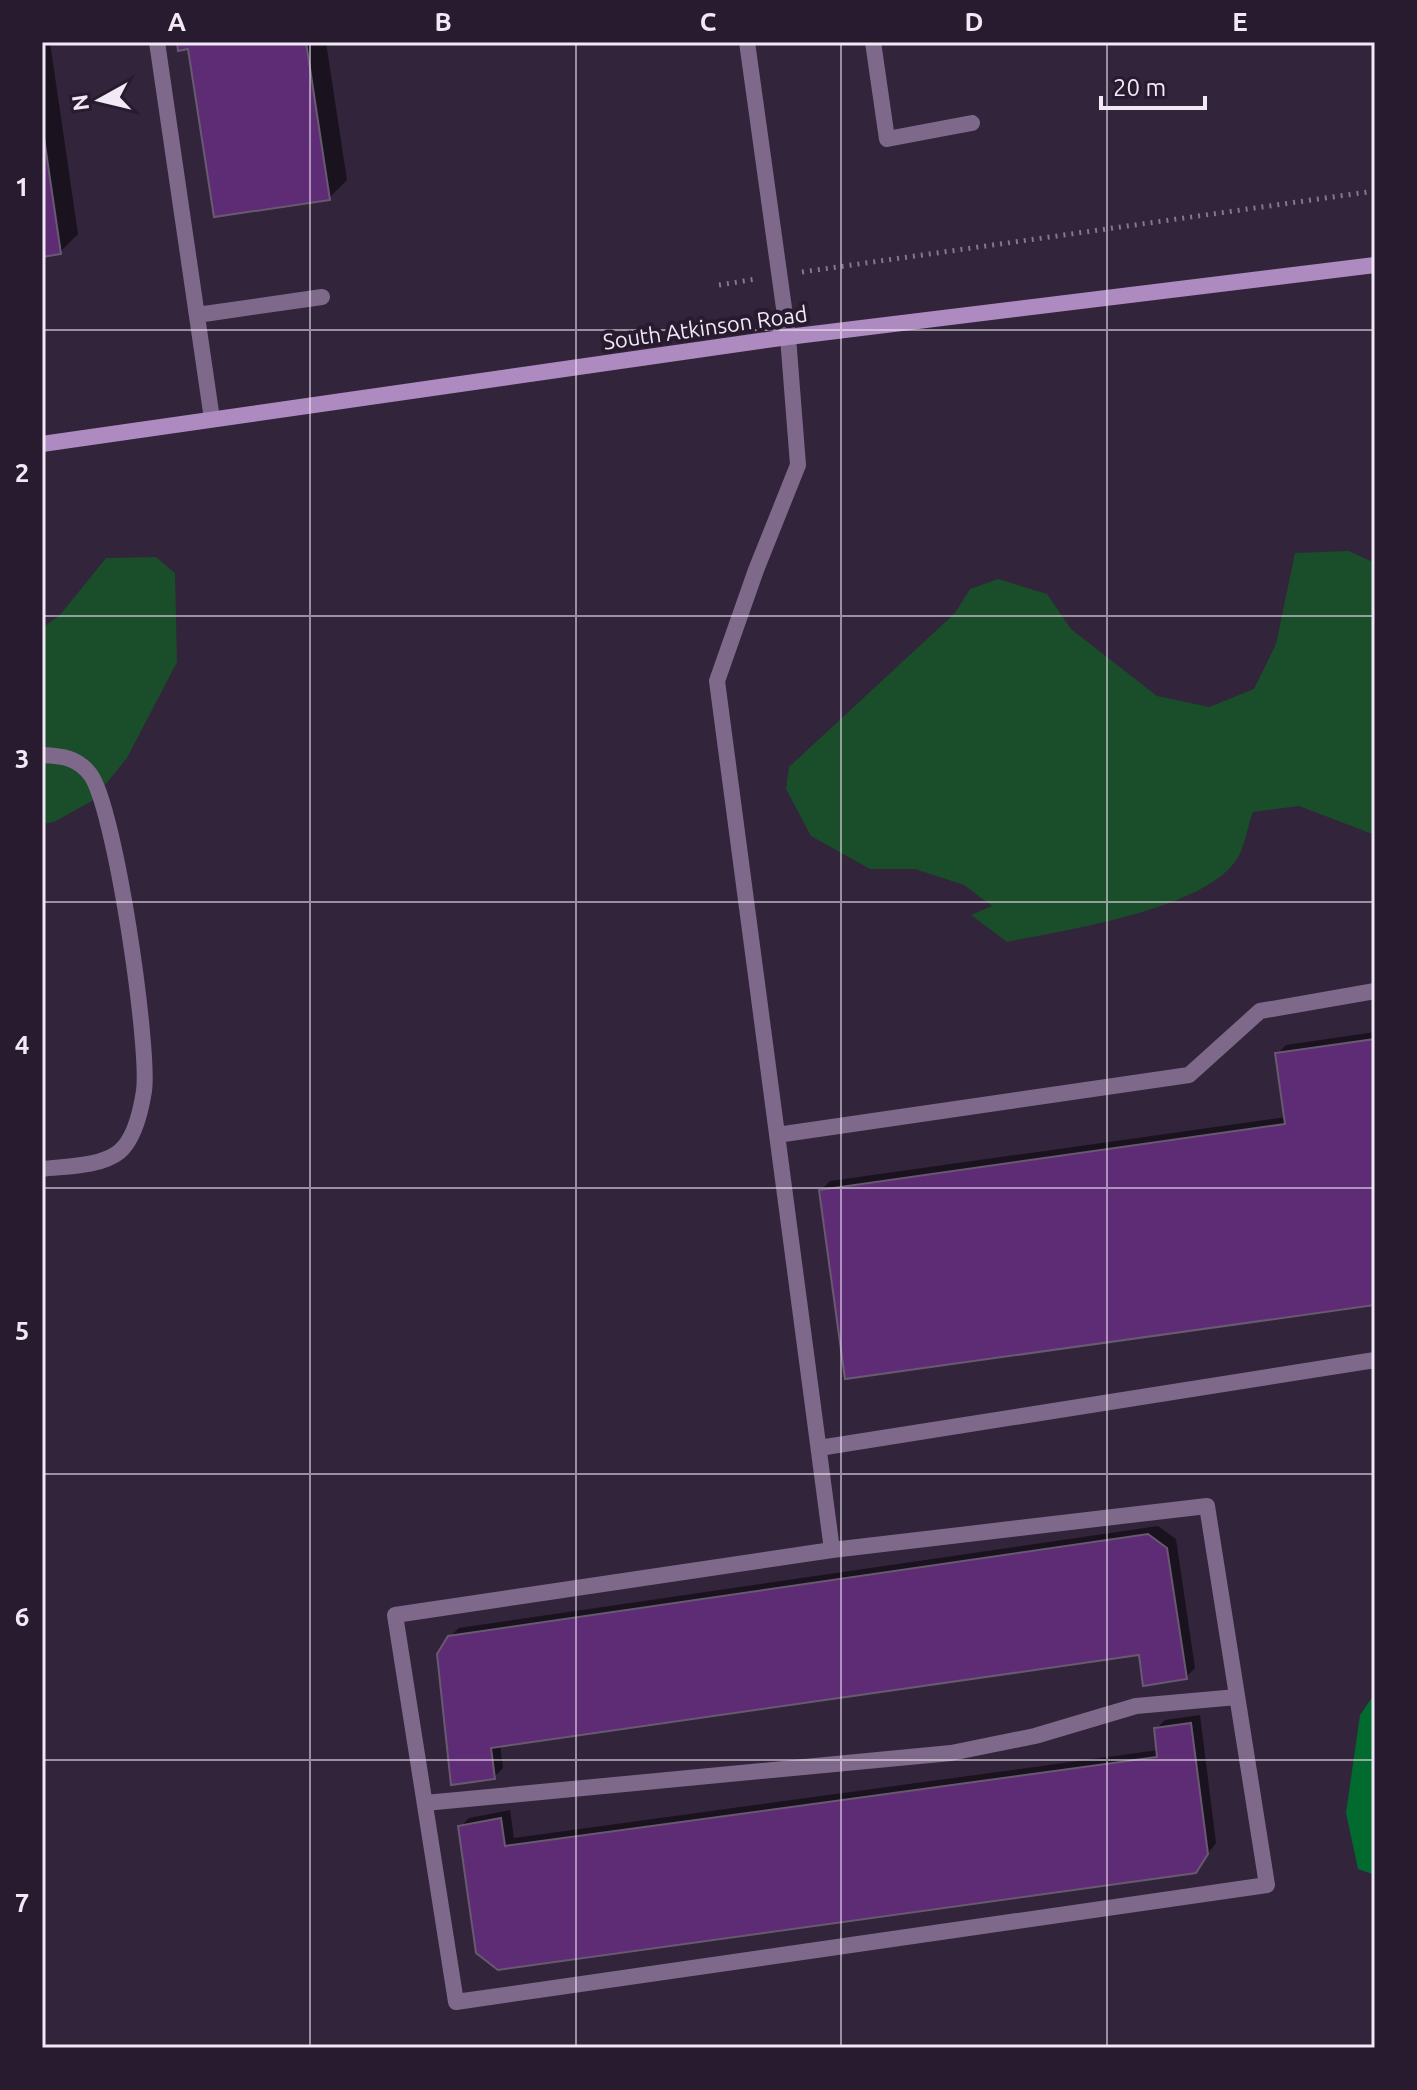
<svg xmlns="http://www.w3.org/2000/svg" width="1417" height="2090" viewBox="0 0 1417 2090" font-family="Ubuntu,sans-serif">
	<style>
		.green { fill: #1a4d29 }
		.water { fill: #006a2f }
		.shadow { fill: #0007 }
		.building { fill: #5d2c74; stroke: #685971; stroke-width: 2 }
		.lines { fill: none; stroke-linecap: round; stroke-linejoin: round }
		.path { stroke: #84788b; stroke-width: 5; stroke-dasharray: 2 6; stroke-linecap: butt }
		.lane { stroke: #7e698a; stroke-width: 16 }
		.street { stroke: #7e698a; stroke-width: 16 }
		.secondary { stroke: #ad8bc0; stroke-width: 16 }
		.grid { fill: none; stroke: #f2e9f7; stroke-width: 2; stroke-opacity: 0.55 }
		.labels { text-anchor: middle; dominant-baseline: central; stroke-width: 8; stroke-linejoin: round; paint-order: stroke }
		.street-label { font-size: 22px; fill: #f2e9f7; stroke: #281b30 }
		.neatline { fill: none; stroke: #f2e9f7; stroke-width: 3 }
		.grid-label { font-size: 26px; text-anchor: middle; font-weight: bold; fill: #f2e9f7 }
	</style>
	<rect width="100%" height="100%" fill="#32243a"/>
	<path class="green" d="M1349,551l26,12v272l-76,-29 -46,6c-6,15 -8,35 -16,47 -33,51 -172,71 -230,83l-36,-27 21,-9 -28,-21 -49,-16h-45l-59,-33 -25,-47 3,-22 166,-154 15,-24 28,-10 49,15 24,35 86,67 52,11 45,-18 22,-45 19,-91z
		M156,557l19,16 2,89 -50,96 -35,43 -38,21 -12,2v-196l18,-13 46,-57z"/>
	<path class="water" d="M1375,1693v182l-17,-6 -12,-56 14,-98z"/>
	<path class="shadow" d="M42,42h8l28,192 -18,18 -18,3z
		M179,42h147l21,138 -18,18 -139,-151z
		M1375,1032v271l-554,-113 9,-9 456,-64 -9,-63 9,-9z
		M1158,1526l18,13 19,129 -9,9 -45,-24 -641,91 3,24 -9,9 -45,-140 10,-9z
		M1200,1715l16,128 -21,28 -697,97 -38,-141 9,-9 41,-8 4,28 644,-88 -2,-21 9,-9z"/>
	<path class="building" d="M177,42h129l24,158 -116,17 -26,-168 -10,2z
		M42,124l19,130 -19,3z
		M1375,1039v266l-530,74 -26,-189 466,-66 -10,-71z
		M1148,1534l19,14 20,131 -44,7 -4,-31 -648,93 4,31 -44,6 -14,-131 11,-18z
		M1191,1723l17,131 -12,19 -698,97 -22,-17 -18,-127 43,-8 4,28 652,-89 -3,-29z"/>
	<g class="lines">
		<path class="path" d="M802,272l573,-81
			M719,285l37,-6"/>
		<path class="lane" d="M157,42l55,377
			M873,42l14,97 85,-16
			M197,315l125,-18
			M788,337l10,128 -42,105 -39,111 115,869 -437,65 61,387 811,-117 -60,-379 -375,44
			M42,755c20,1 35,2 48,19 25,32 60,273 54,317 -3,19 -9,48 -25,61 -19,15 -54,14 -77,17
			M777,1135l412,-60 71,-64 115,-20
			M819,1448l556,-88
			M425,1803l526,-50 84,-17 101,-30 101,-9"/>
		<path class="street" d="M747,42l41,295"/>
		<path class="secondary" d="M42,444l746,-107 587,-72"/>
	</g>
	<path class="grid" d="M310,42v2006M576,42v2006M841,42v2006M1107,42v2006M42,330h1333M42,616h1333M42,902h1333M42,1188h1333M42,1474h1333M42,1760h1333"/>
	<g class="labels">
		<g class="street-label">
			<text transform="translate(705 327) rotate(-8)">South Atkinson Road</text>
		</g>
	</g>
	<rect width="1417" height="2090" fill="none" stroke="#281b30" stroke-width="88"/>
	<g transform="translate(100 100) rotate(262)" stroke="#281b30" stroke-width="6" paint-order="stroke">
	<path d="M0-6L14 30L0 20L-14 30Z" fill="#f2e9f7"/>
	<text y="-12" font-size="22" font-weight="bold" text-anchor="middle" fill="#f2e9f7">N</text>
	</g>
	<path d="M1101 96v12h104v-12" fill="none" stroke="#f2e9f7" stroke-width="4"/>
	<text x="1113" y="96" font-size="24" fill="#f2e9f7" stroke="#281b30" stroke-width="6" paint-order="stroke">20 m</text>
	<rect x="44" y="44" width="1329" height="2002" class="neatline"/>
	<g class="grid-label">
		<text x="177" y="31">A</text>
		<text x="443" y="31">B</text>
		<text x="708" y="31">C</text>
		<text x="974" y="31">D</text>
		<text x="1240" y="31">E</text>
		<text x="22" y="196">1</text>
		<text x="22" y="482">2</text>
		<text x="22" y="768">3</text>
		<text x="22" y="1054">4</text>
		<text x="22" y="1340">5</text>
		<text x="22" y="1626">6</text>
		<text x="22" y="1912">7</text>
	</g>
</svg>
